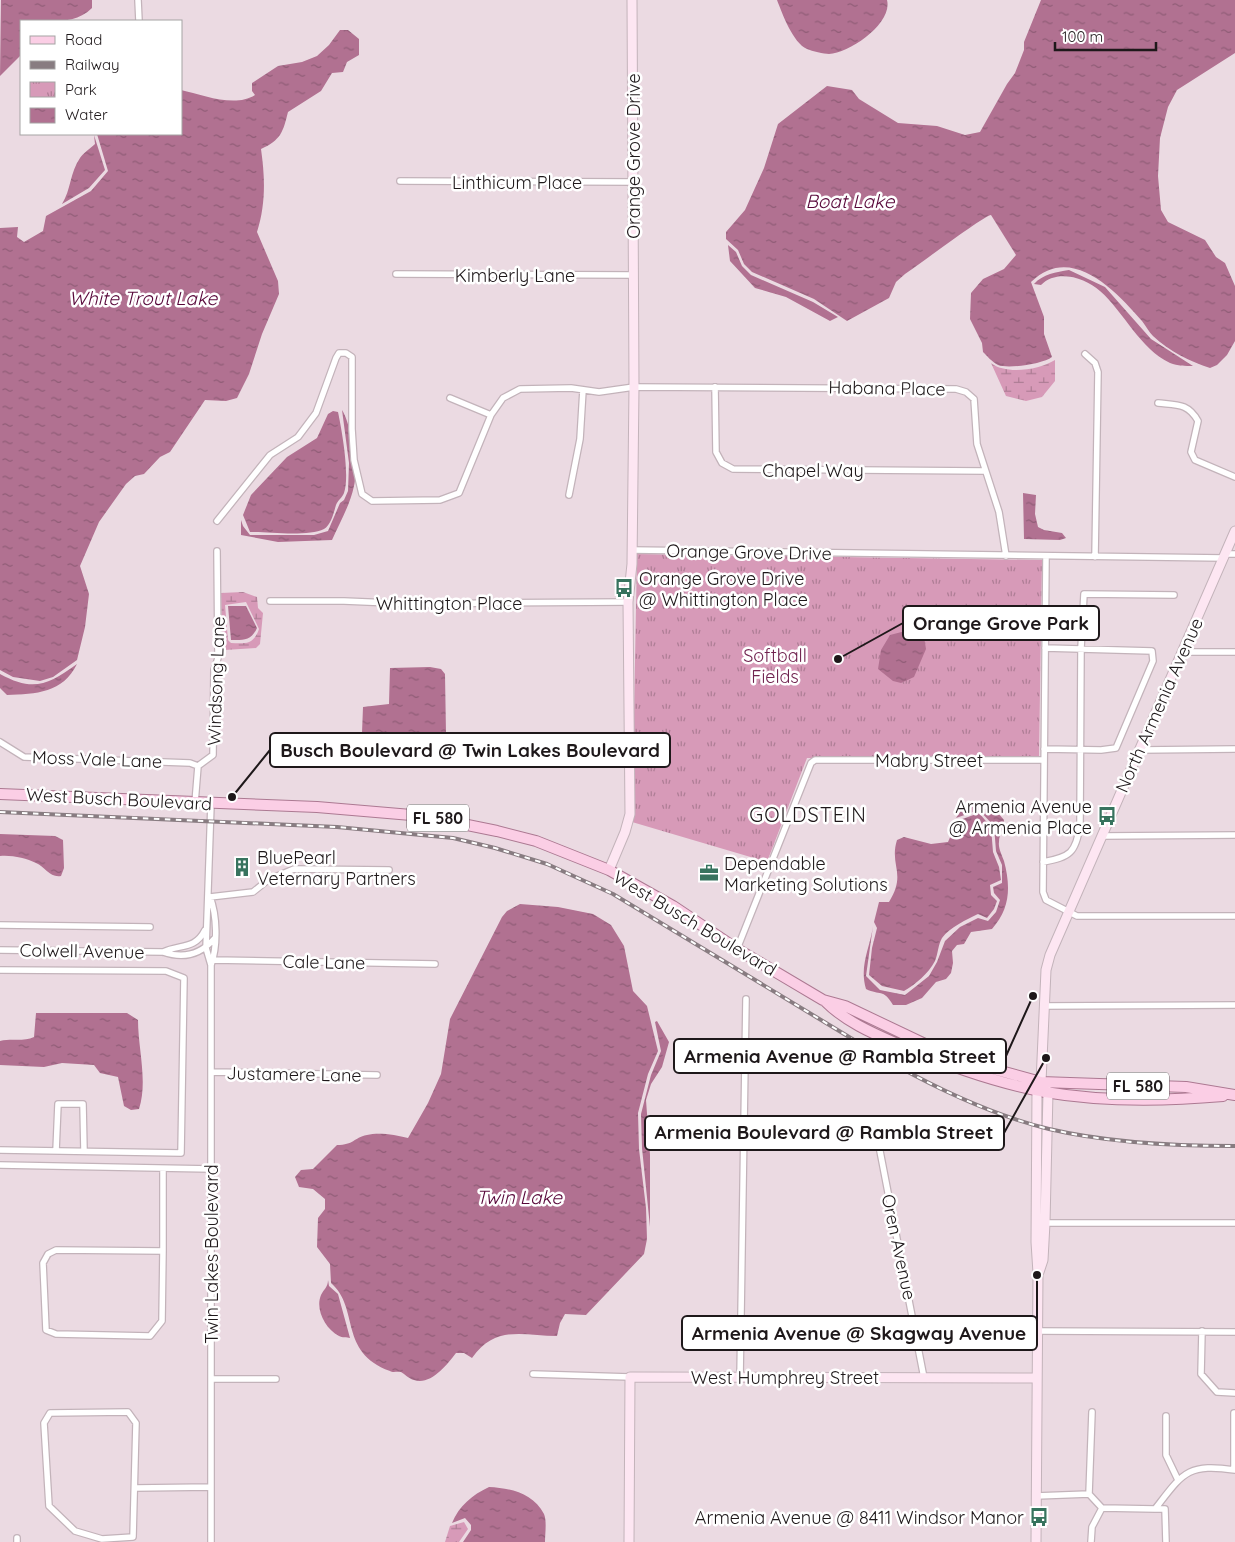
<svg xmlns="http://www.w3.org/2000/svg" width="1235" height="1542" viewBox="0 0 1235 1542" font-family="Quicksand,sans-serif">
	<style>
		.wetland { fill: url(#wetland-marsh); fill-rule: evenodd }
		.park { fill: url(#park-tufts) }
		.water { fill: url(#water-ripples) }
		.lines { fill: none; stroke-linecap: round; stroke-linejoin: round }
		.street-casing { stroke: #c3b3ba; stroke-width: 8 }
		.secondary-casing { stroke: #c3b3ba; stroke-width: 11 }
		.primary-casing { stroke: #ac7992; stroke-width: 12 }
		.street { stroke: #fff; stroke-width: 5.5 }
		.secondary { stroke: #fde6f2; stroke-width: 9 }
		.primary { stroke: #fbcee5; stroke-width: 10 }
		.rail-casing { stroke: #887c81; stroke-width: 4 }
		.rail { stroke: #fff; stroke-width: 2; stroke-dasharray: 5.5; stroke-linecap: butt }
		.labels { text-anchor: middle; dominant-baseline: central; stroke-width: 5; stroke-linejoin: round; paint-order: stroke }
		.shield { fill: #fff; stroke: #625d5f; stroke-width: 1 }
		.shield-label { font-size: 16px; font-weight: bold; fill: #1e181a }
		.street-label { font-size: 18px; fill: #1e181a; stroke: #fff }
		.poi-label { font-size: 18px; fill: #1e181a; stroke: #fff; text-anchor: start }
		.park-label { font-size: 18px; fill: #70224f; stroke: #fff }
		.water-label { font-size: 19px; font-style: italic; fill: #570639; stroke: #fff }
		.quarter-label { font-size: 20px; letter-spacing: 1px; fill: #1e181a; stroke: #fff }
		.leader { fill: none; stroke: #1e181a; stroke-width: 2 }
		.callout-dot { fill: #1e181a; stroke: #fff; stroke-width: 2 }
		.callout { fill: #fff; stroke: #1e181a; stroke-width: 2 }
		.callout-label { font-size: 19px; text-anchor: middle; font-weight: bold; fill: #1e181a }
	</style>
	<defs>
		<pattern id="wetland-marsh" width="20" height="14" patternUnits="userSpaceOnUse" patternTransform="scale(1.25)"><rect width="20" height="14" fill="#d79ab8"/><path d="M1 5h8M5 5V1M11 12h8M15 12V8" fill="none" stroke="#ae7d95"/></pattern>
		<pattern id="park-tufts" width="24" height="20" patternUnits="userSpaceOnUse" patternTransform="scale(1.25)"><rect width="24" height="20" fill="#d79ab8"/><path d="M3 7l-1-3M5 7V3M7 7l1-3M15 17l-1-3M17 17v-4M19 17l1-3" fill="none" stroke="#ae7d95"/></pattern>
		<pattern id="water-ripples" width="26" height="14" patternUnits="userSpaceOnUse" patternTransform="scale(1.25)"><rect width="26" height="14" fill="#b17191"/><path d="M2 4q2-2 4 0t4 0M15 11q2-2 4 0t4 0" fill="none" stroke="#8f5c76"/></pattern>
	</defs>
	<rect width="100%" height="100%" fill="#ebdae2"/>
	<path class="wetland" d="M1055,360v21l-13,16 -16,4 -20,-5 -15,-33c15,12 48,7 64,-3z
		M243,592l14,5 1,11 5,5 -3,31 -4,4 -31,2 -3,-2 -1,-55zM246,602l13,27c-5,15 -13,15 -28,14l-3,-3 -3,-35z
		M464,1522l4,7 -9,13h-14l5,-16z"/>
	<path class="park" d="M637,554l405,6 -3,198h-232l-40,104 -135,-40z"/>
	<path class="water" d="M1,0h91v8c-18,18 -47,13 -71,13v34l-21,21z
		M777,0h110c6,23 -37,53 -58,54 -5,0 -17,-3 -22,-5 -14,-6 -25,-36 -30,-49z
		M1041,0h194v53l-58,37 -9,17 -8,31 -2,38 3,34 7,12 37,18 11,17 9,6 10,23v55l-8,14 -10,10 -7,3c-19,-6 -41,-17 -57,-32 -4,-4 -7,-10 -11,-15 -27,-31 -71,-78 -111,-39l13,35v17l8,23c-9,7 -44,12 -54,8 -6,-3 -11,-9 -15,-13l-1,-9 -12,-24 1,-26 12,-14 21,-10 12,-14 -25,-40c-6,0 -74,51 -86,59l-9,8 -7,16 -42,23 -33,-22 -62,-27 -8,-8 -6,-14 -12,-11v-7l19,-22 19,-42 14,-44 49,-38 25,4 7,9 39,24 39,3 28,9 15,-3 27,-48 8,-11 9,-23v-8z
		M340,30h8l11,9v16l-12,7 -4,10 -11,1 -11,18 -33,21c-5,20 -7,28 -27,37 4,28 5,55 -4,83l21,49 1,13 -17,40 -13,40 -12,24 -11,3 -21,-1 -35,52 -10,5 -16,17 -9,2 -9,8 -27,38 -19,44 9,28 -4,33 -8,33 -24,17 -13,4 -27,-4 -13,-7v-442l18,-1 -1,10 7,5 19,-11 3,-15 45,-25 17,-20 -11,-37h84v-44c22,5 54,18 74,5l-3,-4v-8l26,-17 24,-4 15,-6 12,-11z
		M94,135l11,35 -16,18 -27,16c9,-14 8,-32 18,-46 3,-5 10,-9 15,-14z
		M728,245l8,7 6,14 9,9 62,27 25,15 -8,4 -44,-24 -31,-9 -25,-27z
		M1069,270l36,17 46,52 42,27c-8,0 -15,0 -23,-3 -30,-14 -46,-51 -70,-72 -15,-14 -44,-22 -59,-6l-7,-1c9,-10 22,-12 35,-14z
		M342,410c9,13 16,61 12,76 -4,19 -14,36 -22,54l-54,2 -37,-7v-15l2,6 7,9h64l14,-4 12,-28 4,-3 4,-9 1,-28z
		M333,411l5,1c4,19 12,64 6,81 -2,5 -6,7 -8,12 -2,7 -5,20 -12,24 -16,8 -55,3 -74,3l-7,-17 8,-20 36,-38 30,-19 11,-24z
		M1023,493l13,2 -1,19 3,13 6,3 18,3 4,5 -6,2 -36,-1z
		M228,606h18l11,22c-6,13 -13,12 -26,12z
		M913,629l10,2 3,18 -12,28 -13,6 -8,-2 -15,-12 3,-19 9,-15z
		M77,664c-14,29 -41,30 -70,31l-7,-7v-14c33,18 48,11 77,-10z
		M430,667l11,2 4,5 1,60 -84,-1 1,-26 26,-3 1,-36z
		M976,806l22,7 6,7c0,8 -5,14 -5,22 -1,6 3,13 5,19 7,26 6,48 -12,68l-21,3 -7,12 -7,1 -5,6 1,12 -2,10 -5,6 -10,3 -14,16 -16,7h-13c-10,-17 -13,-9 -27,-16 -7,-23 4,-41 7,-63l-7,50 14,14 25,5 24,-19 8,-14 8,-21 15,-14 18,-9 10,3 8,-9 4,-12 -6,-7 -1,-6 9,-4v-18l-6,-14 -2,-25 -15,-16 -23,8 7,-11z
		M979,813l12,14 2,25 6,15 2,13 -11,5 1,10 6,6 -3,8 -7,9 -9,-4c-12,6 -28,13 -36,24 -4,7 -4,16 -7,23 -7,13 -19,23 -31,30l-22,-5 -13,-11 3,-27 5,-20 -3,-6 5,-20h10c18,-29 0,-36 8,-62l7,-3 27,7 17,-2 9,-21z
		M0,834l55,2 8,4 1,28 -3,8c-11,2 -16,-9 -25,-13 -10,-5 -24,-8 -36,-7z
		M520,904l38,3 35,7 18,11 13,21 9,45 14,15 11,45 -10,23 -10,39 1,36 7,59 1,31 -3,15 -58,61 -21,-1 -5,9 -3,13c-33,0 -61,-12 -85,22l-8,-5h-8c-9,12 -26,33 -42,27 -5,-1 -9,-6 -13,-8 -4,-1 -8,1 -11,-1 -52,-19 -30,-63 -59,-88l-1,-19 -13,-17 1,-29 7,-9v-10l-12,-10 -14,-2 -4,-10 6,-7 12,-1 24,-24c17,0 16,-7 30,-10 12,-3 29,0 41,3l20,-35 13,-29 9,-55 52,-102 5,-6z
		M36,1013h91l11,7c0,29 10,61 1,89l-8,1 -7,-4 -6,-29 -18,-4 -6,-8 -32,-2 -18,4 -44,-2v-24c11,-3 24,1 34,-4z
		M657,1021l12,21 -7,25 -11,17 -5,16 4,55v72l-8,-79 -1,-34 10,-39 10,-24 -6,-29z
		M328,1280l1,6 9,8 12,44c-3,-1 -8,0 -11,-2 -14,-7 -24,-27 -18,-41 3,-6 7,-8 7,-15z
		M489,1487c21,1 44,6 55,27 3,7 1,20 1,28h-82l8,-12v-5l-6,-7 -13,5c7,-17 20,-28 37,-36z"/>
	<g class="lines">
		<g class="street-casing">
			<path id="street" d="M138,0l1,21
				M400,181l234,1
				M396,274l238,1
				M1085,354l10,9 3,9 -3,185
				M715,387l1,65 6,11 11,6 251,2
				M450,398l41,17
				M1158,403c19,2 30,0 40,18l-7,31 4,8 40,17
				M569,495l11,-56 3,-49
				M217,521l53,-66 28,-18 18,-24 20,-55 3,-5h7l6,4v72l2,31 8,34 10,7 68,-1 19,-7 32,-78 12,-17 17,-9 51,-1 28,4 35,-5 322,2 10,3 8,7 3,45 22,68 7,44
				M632,550l592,8
				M1225,554h10
				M1046,557l-3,335 3,8 31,16h158
				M270,601h74l94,4 43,-2 147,-1
				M1183,652h52
				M0,742l24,15 166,6 8,3
				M1044,749l57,1 15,-2 37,-87 -1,-10 -107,-3
				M1140,750l95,-1
				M198,766l15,-11 1,-85 4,-12 -1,-107
				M195,803l3,-37
				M1103,836l132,-1
				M1043,862c27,-5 33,-9 37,-37l1,-177 3,-54 90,1
				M210,897c7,18 8,49 1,68v577
				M210,897l43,-5 15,-12 26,-11 95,1
				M0,925l150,2
				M737,949l74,-186 4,-3h229
				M0,950l163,2c20,7 37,3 51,-13
				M163,952c17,-8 32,-2 42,-22
				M213,960l222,4
				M211,965l-5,-17 5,-144
				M0,970l166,1 18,7 -3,175 -181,-3
				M1043,1006l192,-1
				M745,1065h123
				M212,1072l165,3
				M879,1146l45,232
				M56,1151l2,-47h25l1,47
				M0,1165l211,4
				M163,1170v81
				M1042,1223h193
				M56,1250l107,1 -1,70 -12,15 -94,-2 -10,-4 -3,-67 5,-9z
				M1038,1331l197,1
				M1202,1331l-1,43 16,18 18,1
				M533,1374l97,3
				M740,1378l6,-379
				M211,1379h65
				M128,1412l8,11 -3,114 -31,2 -27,-8 -26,-25 -5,-83 6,-10z
				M1234,1413v57
				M1166,1416v39l12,25
				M135,1488l76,-1
				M1089,1494l3,-82
				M1036,1496l53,-2 13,14 53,1c28,-36 32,-46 80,-39
				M1155,1509h10l1,33
				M17,1538v4
				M1091,1542l1,-15 10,-19"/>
		</g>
		<g class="secondary-casing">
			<path id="secondary" d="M609,870l16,-38 5,-18 -2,-212 4,-38 2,-177 -2,-387
				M1039,1272l4,-12 2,-37 3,-131 -4,-6
				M629,1542l1,-165 406,1
				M1036,1542l2,-269 -2,-31 1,-152 4,-8 5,-112 4,-15 185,-424"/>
		</g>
		<g class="primary-casing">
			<path id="primary" d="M0,794l317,13 106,9 74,15 39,10 73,29 64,36 64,43 86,51 22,6 82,39 52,20 62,17 145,5 49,8
				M826,1002c21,21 51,33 78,45 45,19 93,36 141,45 58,10 120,9 178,4"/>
		</g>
		<use href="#street" class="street"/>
		<use href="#secondary" class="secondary"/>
		<use href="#primary" class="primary"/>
		<g class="rail-casing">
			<path id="rail" d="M0,812l337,15 116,11 42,10 52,16 66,30 284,172c47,26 99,50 152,63 60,14 124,17 186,17"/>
		</g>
		<use href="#rail" class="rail"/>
	</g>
	<defs>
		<g id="bus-bare" transform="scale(1.5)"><path d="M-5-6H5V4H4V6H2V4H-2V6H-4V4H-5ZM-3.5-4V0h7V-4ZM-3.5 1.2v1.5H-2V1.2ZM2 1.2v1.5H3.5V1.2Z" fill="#37735e" stroke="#fff" stroke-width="2.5" paint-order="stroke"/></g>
		<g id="building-bare" transform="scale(1.5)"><path d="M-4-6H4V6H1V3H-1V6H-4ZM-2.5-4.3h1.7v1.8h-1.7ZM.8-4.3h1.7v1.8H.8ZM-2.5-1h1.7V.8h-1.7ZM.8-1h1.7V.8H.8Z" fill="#37735e" stroke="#fff" stroke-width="2.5" paint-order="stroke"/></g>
		<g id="office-bare" transform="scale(1.5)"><path d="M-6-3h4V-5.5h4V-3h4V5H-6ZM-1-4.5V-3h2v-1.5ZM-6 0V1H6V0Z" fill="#37735e" stroke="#fff" stroke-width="2.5" paint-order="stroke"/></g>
	</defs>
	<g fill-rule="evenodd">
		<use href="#bus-bare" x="624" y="588"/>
		<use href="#bus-bare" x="1107" y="816"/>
		<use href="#building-bare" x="242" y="867"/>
		<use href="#office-bare" x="709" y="873"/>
		<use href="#bus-bare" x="1039" y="1517"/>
	</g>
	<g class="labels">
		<g class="shield">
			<rect x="407" y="804.5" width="62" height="27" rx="4"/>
			<rect x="1107" y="1072.5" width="62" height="27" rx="4"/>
		</g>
		<g class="shield-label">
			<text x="438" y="818">FL 580</text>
			<text x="1138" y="1086">FL 580</text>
		</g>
		<g class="street-label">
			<text transform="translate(633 156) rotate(-90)">Orange Grove Drive</text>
			<text x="517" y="182">Linthicum Place</text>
			<text x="515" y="275">Kimberly Lane</text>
			<text transform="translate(887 388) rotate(1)">Habana Place</text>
			<text x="813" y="470">Chapel Way</text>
			<text transform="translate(749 552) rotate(1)">Orange Grove Drive</text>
			<text x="449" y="603">Whittington Place</text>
			<text transform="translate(216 681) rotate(-88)">Windsong Lane</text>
			<text transform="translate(1159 705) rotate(-66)">North Armenia Avenue</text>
			<text transform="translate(97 759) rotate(2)">Moss Vale Lane</text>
			<text x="929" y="760">Mabry Street</text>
			<text transform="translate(119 799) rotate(3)">West Busch Boulevard</text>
			<text transform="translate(695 923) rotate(31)">West Busch Boulevard</text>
			<text transform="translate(82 951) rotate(1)">Colwell Avenue</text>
			<text transform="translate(324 962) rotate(1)">Cale Lane</text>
			<text transform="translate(294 1074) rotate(1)">Justamere Lane</text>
			<text transform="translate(899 1247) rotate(78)">Oren Avenue</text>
			<text transform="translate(211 1254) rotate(-90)">Twin Lakes Boulevard</text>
			<text x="785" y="1377">West Humphrey Street</text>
		</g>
		<g class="poi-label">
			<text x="639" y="578">Orange Grove Drive<tspan x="639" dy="21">@ Whittington Place</tspan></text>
			<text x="1092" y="806" text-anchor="end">Armenia Avenue<tspan x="1092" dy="21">@ Armenia Place</tspan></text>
			<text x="257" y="857">BluePearl<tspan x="257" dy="21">Veternary Partners</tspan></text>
			<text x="724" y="863">Dependable<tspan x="724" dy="21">Marketing Solutions</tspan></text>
			<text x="1024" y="1517" text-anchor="end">Armenia Avenue @ 8411 Windsor Manor</text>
		</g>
		<g class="park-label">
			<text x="775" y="655">Softball<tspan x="775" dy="21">Fields</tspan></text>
		</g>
		<g class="water-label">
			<text x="850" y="201">Boat Lake</text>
			<text x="143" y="298">White Trout Lake</text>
			<text x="519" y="1197">Twin Lake</text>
		</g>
		<g class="quarter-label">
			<text x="808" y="814">GOLDSTEIN</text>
		</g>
	</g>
	<path class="leader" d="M838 659L903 623M232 797L270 750M1033 996L1006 1056M1046 1058L1004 1133M1037 1275L1037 1333"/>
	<g class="callout-dot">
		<circle cx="838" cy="659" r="5"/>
		<circle cx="232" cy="797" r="5"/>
		<circle cx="1033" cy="996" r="5"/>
		<circle cx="1046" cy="1058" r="5"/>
		<circle cx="1037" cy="1275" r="5"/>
	</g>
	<g class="callout">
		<rect x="903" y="606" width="196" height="34" rx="5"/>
		<rect x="270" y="733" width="400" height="34" rx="5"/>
		<rect x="674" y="1039" width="332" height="34" rx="5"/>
		<rect x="645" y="1116" width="359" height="34" rx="5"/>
		<rect x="682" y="1316" width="355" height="34" rx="5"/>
	</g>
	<g class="callout-label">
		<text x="1001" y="630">Orange Grove Park</text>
		<text x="470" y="757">Busch Boulevard @ Twin Lakes Boulevard</text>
		<text x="840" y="1063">Armenia Avenue @ Rambla Street</text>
		<text x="824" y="1139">Armenia Boulevard @ Rambla Street</text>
		<text x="859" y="1340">Armenia Avenue @ Skagway Avenue</text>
	</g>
	<rect x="20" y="20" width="162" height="115" fill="#ffffff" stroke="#a5a3a3"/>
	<rect x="30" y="36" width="25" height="8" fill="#fbcee5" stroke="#a5a3a3"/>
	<text x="65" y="45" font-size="15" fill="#1e181a">Road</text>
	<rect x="30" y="61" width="25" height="8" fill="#887c81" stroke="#a5a3a3"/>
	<text x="65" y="70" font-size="15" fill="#1e181a">Railway</text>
	<rect x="30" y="82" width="25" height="15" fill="url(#park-tufts)" stroke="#a5a3a3"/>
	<text x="65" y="95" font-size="15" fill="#1e181a">Park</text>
	<rect x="30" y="108" width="25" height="15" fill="url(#water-ripples)" stroke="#a5a3a3"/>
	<text x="65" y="120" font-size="15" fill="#1e181a">Water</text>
	<path d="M1055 42v8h101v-8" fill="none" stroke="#1e181a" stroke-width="2.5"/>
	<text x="1062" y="42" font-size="15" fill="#1e181a" stroke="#ffffff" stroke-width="4" paint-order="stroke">100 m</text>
</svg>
